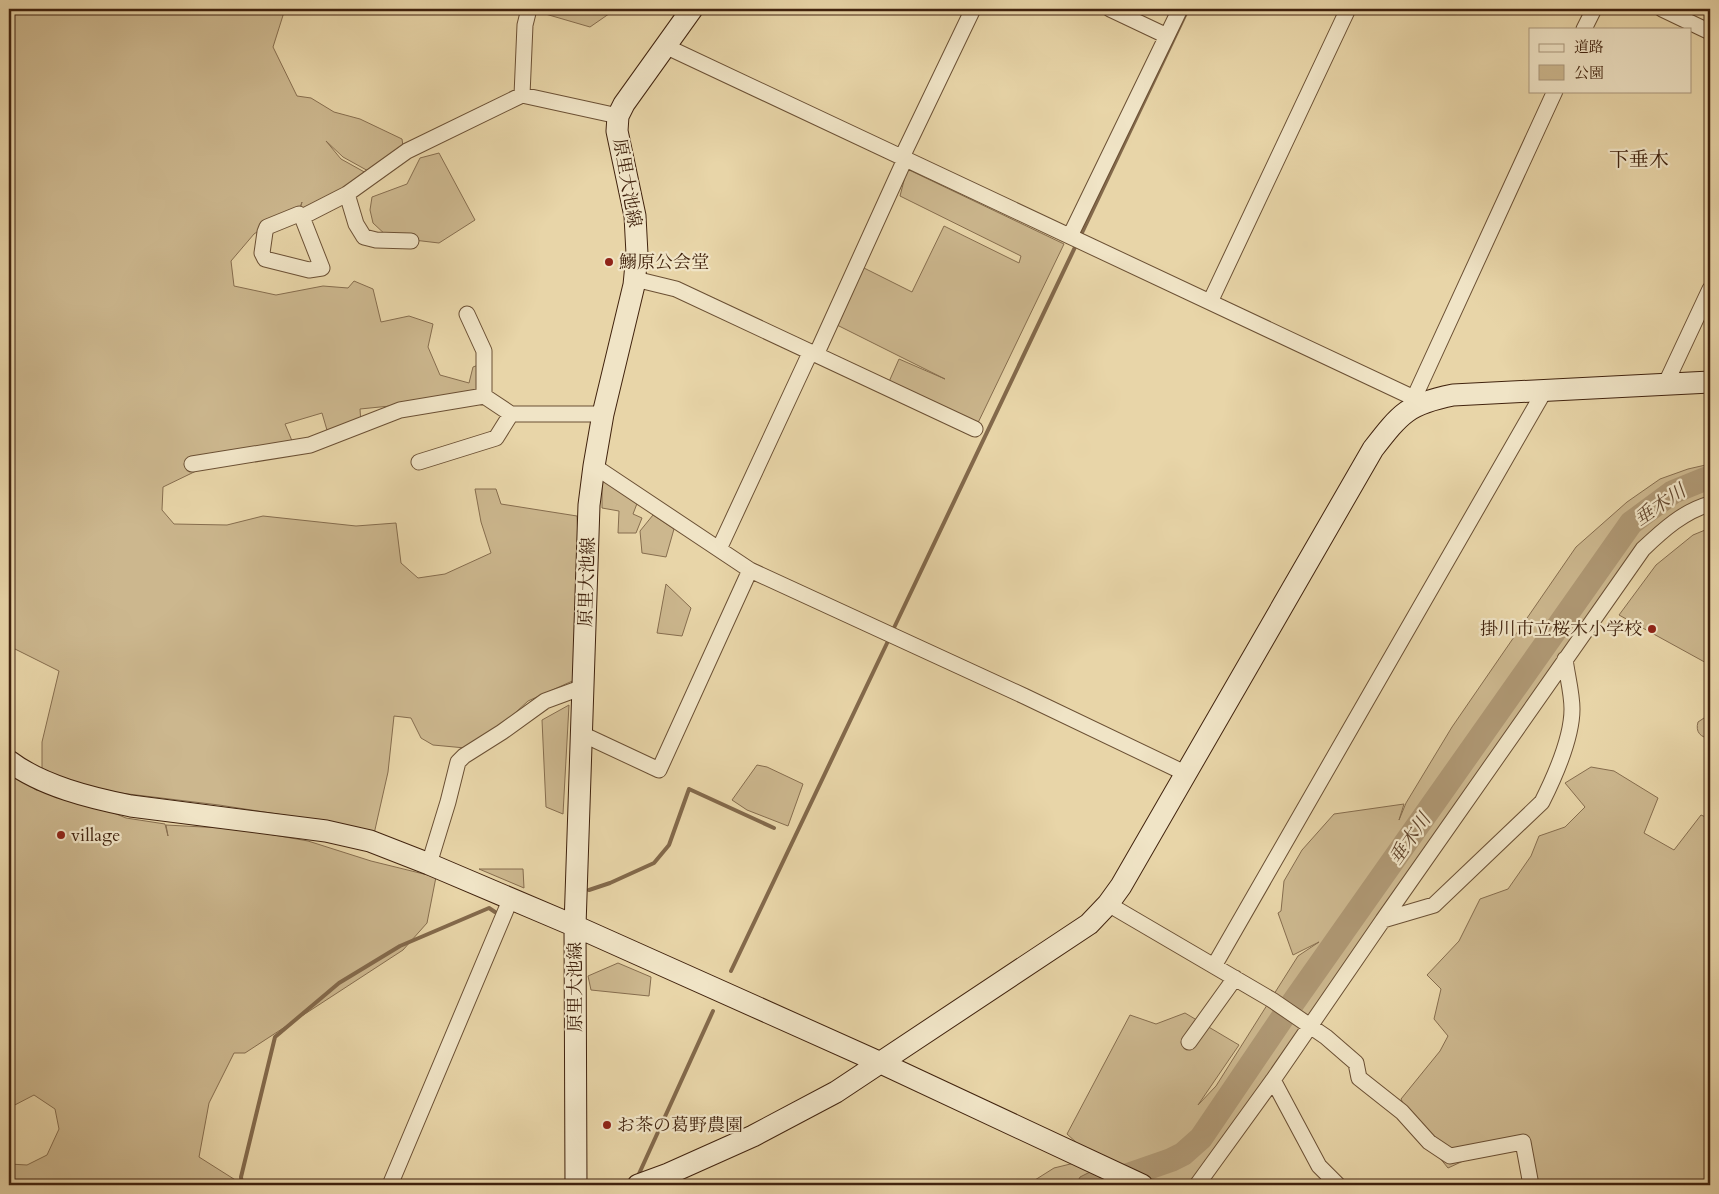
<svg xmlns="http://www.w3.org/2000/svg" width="1719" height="1194" viewBox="0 0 1719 1194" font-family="Cardo,'Noto Serif JP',serif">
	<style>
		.green { fill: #ccb78e; stroke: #866d4e }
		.water { fill: #af9874; stroke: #83694b }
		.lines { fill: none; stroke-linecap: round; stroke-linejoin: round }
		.stream { stroke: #83694b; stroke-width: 4 }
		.river { stroke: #af9874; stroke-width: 24 }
		.street-casing { stroke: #6b5034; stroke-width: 17 }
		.secondary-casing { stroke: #41230e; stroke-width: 23 }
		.street { stroke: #f0e4c6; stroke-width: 15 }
		.secondary { stroke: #f0e4c6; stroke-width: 21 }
		.poi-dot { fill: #8f2418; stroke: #f0e4c6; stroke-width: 2 }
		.labels { text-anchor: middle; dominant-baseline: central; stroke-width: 4.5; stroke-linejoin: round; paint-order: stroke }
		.street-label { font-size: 18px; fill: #41230e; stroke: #f0e4c6 }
		.poi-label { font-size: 18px; fill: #41230e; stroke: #f0e4c6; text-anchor: start }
		.water-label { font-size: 19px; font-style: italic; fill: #62462d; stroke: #f0e4c6 }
		.quarter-label { font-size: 20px; fill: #41230e; stroke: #f0e4c6 }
	</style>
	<rect width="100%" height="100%" fill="#e8d5a8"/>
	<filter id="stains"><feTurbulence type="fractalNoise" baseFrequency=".004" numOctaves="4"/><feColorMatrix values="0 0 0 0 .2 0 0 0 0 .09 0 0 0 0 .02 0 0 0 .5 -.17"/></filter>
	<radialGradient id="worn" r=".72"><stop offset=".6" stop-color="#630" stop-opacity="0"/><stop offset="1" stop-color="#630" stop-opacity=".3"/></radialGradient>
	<path class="green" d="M9,9h276l-12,38 24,49 14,2 23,14 26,7 42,20 1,7 -33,26 -27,-15 -17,-16 15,18 27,15 -69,40 3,-12 -8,21h-24l-16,11 -23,27 3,25 42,9 47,-9 25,2 6,-7 19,8 8,33 28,-6 24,8 -5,23 12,28 29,8 4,-16 8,-3 1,26 -72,14 -50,5 1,15 -32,13 -7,-24 -37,11 10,24 -72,10 -60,29 -1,23 12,14 53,1 36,-9 93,10 40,-3 5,40 17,15 27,-4 46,-21 -10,-31 -6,-33h21l5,15 76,12 2,45v117l-51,23 -52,48 -43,-4 -12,-7 -10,-20 -17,-2 -6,56 -14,62 -71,-16 -84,-13 -107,-13 -33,-7 -37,-15v-28l17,-71 -50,-25z
		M542,9h74l-26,18 -48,-14z
		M439,153l36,67 -36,23 -51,-6 -15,-14 -3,-13 2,-13 35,-13 13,-26z
		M907,169l157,75 -89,185 -87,-45 11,-25 46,20 -114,-57 31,-55 50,25 32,-66 75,37 2,-7 -121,-60z
		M1710,464v33l-58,43 -461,645h-164l27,-17 45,-11 -10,-3 -22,-20 63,-119 26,9 29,-11 54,32 -41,60 18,-19 82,-130 21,-14 -26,13 -15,-42 3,-2 3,-30 18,-31 32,-36 70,-10 -5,16 7,-17 46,-76 124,-180 51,-45 33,-23 28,-10z
		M602,477l36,24 -5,13 9,4 -6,15h-18l1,-22 -17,-3z
		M653,515l21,14 -8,28 -24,-4 -2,-22z
		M1710,528v137l-91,-50 37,-50 37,-30z
		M666,584l25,24 -9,28 -25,-3z
		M569,705l-6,109 -17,-7 -4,-87z
		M1707,716h3v22c-9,0 -15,-6 -12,-16z
		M757,765l10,2 36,17 -15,42 -41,-16 -15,-10z
		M1591,767l23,4 44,27 -14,35 30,17 27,-35 9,4v366h-183l-14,-47 -65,30 -36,-44 -11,-25 39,-48 8,-15 -14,-17 7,-30 -14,-14 32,-34 21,-42 28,-10 23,-33 8,-20 26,-9 20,-20 -20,-24z
		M9,770l27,20 17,1 51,18 22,9 39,6 3,12 -2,-11 74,4 68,12 63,20 65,16 -9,46 -24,27 -158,103h-11l-25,50 -10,54 38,24 1,4h-229v-21l18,1 20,-10 12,-26 -4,-20 -21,-14 -25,13z
		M479,869h44l1,19z
		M618,963l33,14 -2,19 -58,-6 -3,-14z"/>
	<path class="water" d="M1090,1172l28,13h-42l4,-8z"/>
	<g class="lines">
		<path class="stream" d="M1080,237l108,-228
			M892,632l185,-389
			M589,890l21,-7 44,-20 15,-18 20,-56 85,39
			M731,971l158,-332
			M638,1176l75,-165
			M242,1185l-1,-8 34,-140 64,-54 61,-37 89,-38 6,4"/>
		<path class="river" d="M1099,1185l72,-25 12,-6 18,-16 84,-124 346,-491 42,-31 37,-15"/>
		<g class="street-casing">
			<path id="street" d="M1110,9l57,27
				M1662,9l48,23
				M1584,29l10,-20
				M665,46l749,352 141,-307
				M522,95l3,-70 4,-16
				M902,157l71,-148
				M347,194l9,30 8,13 12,3 35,1
				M302,217l20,51 -13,2 -44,-11 -3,-6 3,-21 2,-5 32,-13 3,3 45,-23 60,-43 115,-56 96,21
				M1070,236l110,-227
				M635,279l41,10 299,140
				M1210,302l138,-293
				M467,314l17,37v45
				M816,355l89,-196
				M1665,385l45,-96
				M419,462l77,-24 15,-24
				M192,464l118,-19 90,-35 84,-14 27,18h92
				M594,466l156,104 274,126 163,78
				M719,549l91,-196
				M582,734l77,36 91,-200
				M429,864l19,-62 10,-40 6,-6 38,-24 43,-31 38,-14
				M1108,904l164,96 54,37 30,26 3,15 43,34 27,30 21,14 73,-14 8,43
				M1383,920l260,-371c20,-19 41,-38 67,-45
				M1214,966l331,-576
				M1189,1042l46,-64
				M1273,1080l46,86 19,19
				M390,1185l121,-287
				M1197,1185l76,-105 110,-160 51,-15 108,-103c13,-26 30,-64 30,-93 0,-16 -5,-34 -7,-50"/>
		</g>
		<g class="secondary-casing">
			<path id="secondary" d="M9,761c33,25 82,37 122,45l195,25 44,10 59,23 146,62 306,137 261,122
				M576,1185l-1,-259 14,-421 5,-39 9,-52 31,-129 3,-31 -2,-38 -18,-85 1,-15 6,-12 68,-95
				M638,1185l30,-11 85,-38 83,-44 253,-168 19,-20 13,-18 252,-437c28,-36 35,-45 80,-54l257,-13"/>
		</g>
		<use href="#street" class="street"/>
		<use href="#secondary" class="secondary"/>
	</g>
	<g class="poi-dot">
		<circle cx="609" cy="262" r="5"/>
		<circle cx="1652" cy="629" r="5"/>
		<circle cx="61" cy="835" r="5"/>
		<circle cx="607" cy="1125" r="5"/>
	</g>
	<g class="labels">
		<g class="street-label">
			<text transform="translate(627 183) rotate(80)">原里大池線</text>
			<text transform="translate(587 582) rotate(-88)">原里大池線</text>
			<text transform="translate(575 987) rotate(-90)">原里大池線</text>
		</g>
		<g class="poi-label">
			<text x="619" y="262">鰯原公会堂</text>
			<text x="1642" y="629" text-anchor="end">掛川市立桜木小学校</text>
			<text x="71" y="835">village</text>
			<text x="617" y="1125">お茶の葛野農園</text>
		</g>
		<g class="water-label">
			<text transform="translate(1660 505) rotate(-34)">垂木川</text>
			<text transform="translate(1410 839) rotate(-55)">垂木川</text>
		</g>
		<g class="quarter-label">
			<text x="1639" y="159">下垂木</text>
		</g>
	</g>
	<rect width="1719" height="1194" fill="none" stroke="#e8d5a8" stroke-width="30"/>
	<rect x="10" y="10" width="1699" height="1174" fill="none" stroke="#41230e" stroke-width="2.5"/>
	<rect x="15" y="15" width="1689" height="1164" fill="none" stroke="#41230e"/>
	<rect x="1529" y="28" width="162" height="65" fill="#f0e4c6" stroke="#aa977c"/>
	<rect x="1539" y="44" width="25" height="8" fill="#f0e4c6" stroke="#aa977c"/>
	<text x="1574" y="52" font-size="15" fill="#41230e">道路</text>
	<rect x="1539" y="65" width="25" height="15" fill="#ccb78e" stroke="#aa977c"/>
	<text x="1574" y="78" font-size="15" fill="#41230e">公園</text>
	<rect width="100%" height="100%" filter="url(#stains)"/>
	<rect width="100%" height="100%" fill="url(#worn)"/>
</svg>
